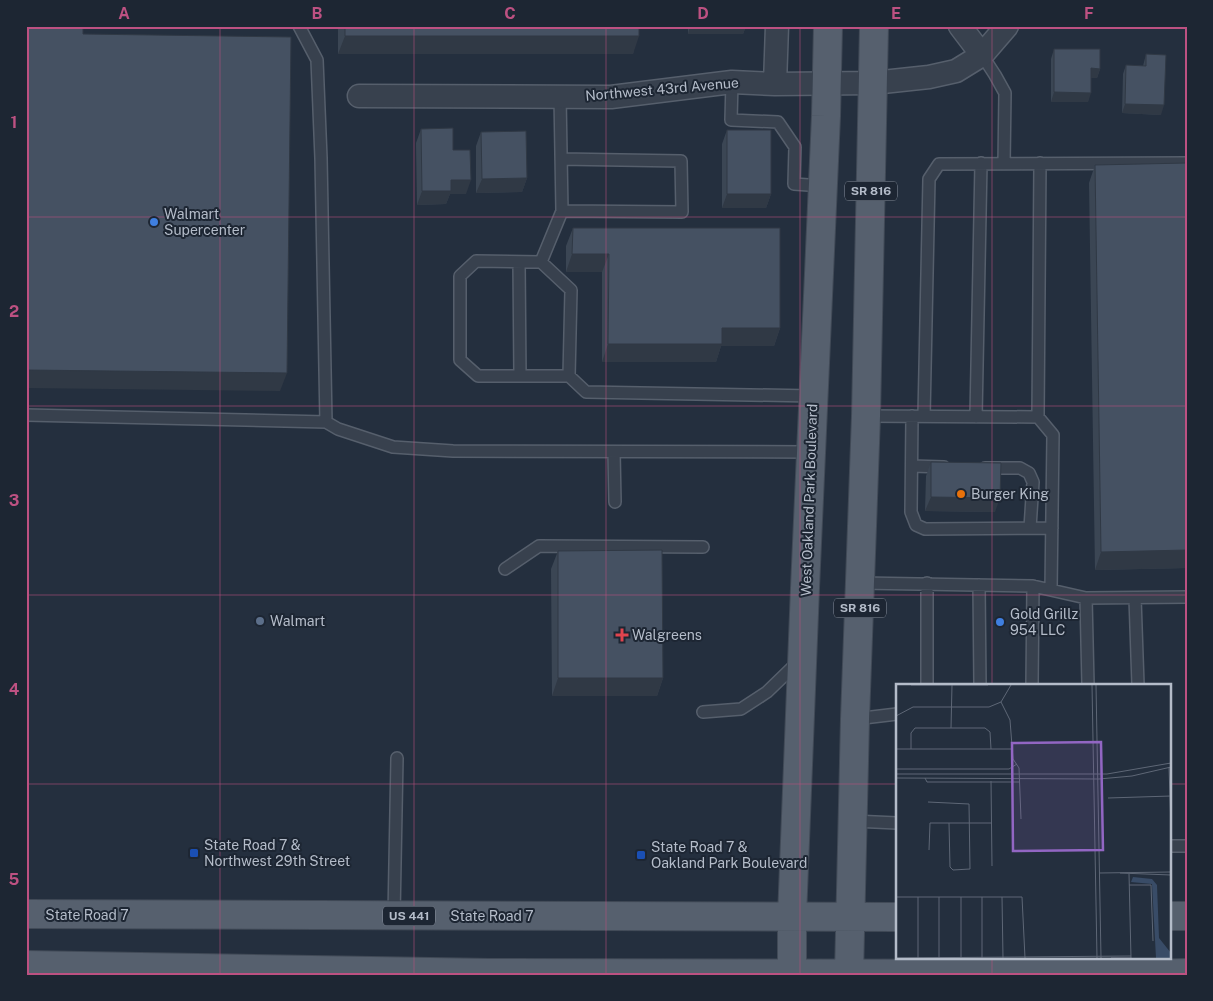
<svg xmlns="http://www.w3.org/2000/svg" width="1213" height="1001" viewBox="0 0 1213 1001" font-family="'Public Sans',sans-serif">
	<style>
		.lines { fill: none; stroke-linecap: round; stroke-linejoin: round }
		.lane-casing { stroke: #565f6c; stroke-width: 14 }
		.street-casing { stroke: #565f6c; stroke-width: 25 }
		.primary-casing { stroke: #414a57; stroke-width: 30 }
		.lane { stroke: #38414e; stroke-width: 11 }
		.street { stroke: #38414e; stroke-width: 22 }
		.primary { stroke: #56606e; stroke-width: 28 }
		.wall { fill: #3b4654 }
		.shaded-wall { fill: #303945 }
		.building { fill: #455162; stroke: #303945 }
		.grid { fill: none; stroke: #bd5182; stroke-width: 1; stroke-opacity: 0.55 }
		.shop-dot { fill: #3f7fe0; stroke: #1d2633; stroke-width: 2 }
		.food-dot { fill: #e8710a; stroke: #1d2633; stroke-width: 2 }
		.service-dot { fill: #5c6f8a; stroke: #1d2633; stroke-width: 2 }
		.health-dot { fill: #e0444e; stroke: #1d2633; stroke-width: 2 }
		.transit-dot { fill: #1a4fb4; stroke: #1d2633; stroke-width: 2 }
		.labels { text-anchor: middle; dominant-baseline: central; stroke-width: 4; stroke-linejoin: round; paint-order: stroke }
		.shield { fill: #1d2633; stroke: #878f9c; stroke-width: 1 }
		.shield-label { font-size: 12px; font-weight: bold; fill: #b4bcc9 }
		.street-label { font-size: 14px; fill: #b4bcc9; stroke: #1d2633 }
		.poi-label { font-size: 14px; fill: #b4bcc9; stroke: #1d2633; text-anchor: start }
		.inset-road { fill: none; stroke: #5e6776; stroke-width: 1 }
		.view { fill: #9266c3; fill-opacity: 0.15; stroke: #9266c3; stroke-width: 2.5 }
		.inset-edge { fill: none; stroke: #b4bcc9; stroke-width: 2.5 }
		.neatline { fill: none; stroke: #bd5182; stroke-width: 2 }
		.grid-label { font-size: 16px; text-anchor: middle; font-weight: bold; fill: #bd5182 }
	</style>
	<rect width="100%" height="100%" fill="#242f3e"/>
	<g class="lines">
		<g class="lane-casing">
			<path id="lane" d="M982,55l13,20 10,18 -1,71
				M732,82l-1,38 47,2 17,25 -1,37 29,2
				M560,96l2,115 120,1 -1,-51 -120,-2
				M519,262l1,114
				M541,262l30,28 -2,86h-91l-18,-16v-84l16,-15 65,1 21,-51
				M569,376l17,16 227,4
				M26,415l300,7 -5,-264 -4,-98 -18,-34
				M866,416l172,1 15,18 -2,155
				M912,416l-1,96 5,13 9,4 127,-1
				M924,416l5,-237 10,-15 248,-1
				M976,417l5,-254
				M1038,417l2,-254
				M326,422l12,7 55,18 60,4 358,1
				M614,452l1,50
				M912,466l32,1
				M985,468h35l9,5 4,9 -3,46
				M505,569l34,-23 164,1
				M861,583l172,3 53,12 101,-1
				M927,583v102
				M979,585l1,100
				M1086,598l2,87
				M1135,598l3,87
				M1032,685l1,-99
				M703,712l38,-3 26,-17 31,-30
				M855,719l42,-5
				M853,821l44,2
				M1169,846h18
				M394,916l3,-158"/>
		</g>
		<g class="street-casing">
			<path id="street" d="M960,26l22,29
				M775,84l2,-58
				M359,96l252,1 121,-15 43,2 98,-1 56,-6 27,-6 26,-16 25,-29"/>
		</g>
		<g class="primary-casing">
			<path id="primary" d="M26,914l871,3
				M1169,916h18
				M26,965l464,8 651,1 46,-1
				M792,975v-58l13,-329 21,-472 2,-90
				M849,975l6,-256 11,-303 8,-390"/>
		</g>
		<use href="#lane" class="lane"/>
		<use href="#street" class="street"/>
		<use href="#primary" class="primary"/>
	</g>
	<path class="wall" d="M338,26h301l-6,28h-295z
		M688,26h58l-3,8h-55z
		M1054,49l46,20 -3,9h-6l-3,24h-37v-43z
		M1146,54l15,61 -39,-2 1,-39 3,-9 17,1z
		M1187,61v30h-2z
		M421,129l32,21 13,44h-16l-4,10 -29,1 -1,-62z
		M727,130l44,64 -5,14h-44v-64z
		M481,132l46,46 -5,14 -46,1v-47z
		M1095,165l92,403 -92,2 -6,-387z
		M573,228l207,100 -6,18h-53l-5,16h-114v-90h-36v-26z
		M931,462l64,50 -70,-1 1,-35z
		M558,551l105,127 -6,18h-105l-1,-127z"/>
	<path class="shaded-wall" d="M690,26h56l-3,8h-55z
		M345,36h294l-6,18h-295z
		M1091,68l9,1 -3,9h-9z
		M1054,92l37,1 -3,9h-37z
		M1125,104l39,1 -3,10 -39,-2z
		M527,178l-5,14 -46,1 6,-14z
		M451,180h20l-5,14h-16l-4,10 -29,1 5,-14z
		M727,194h44l-5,14h-44z
		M572,254h37l-7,18h-36z
		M722,328h58l-6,18h-53l-5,16h-114l6,-18z
		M26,370l261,3 -7,18 -254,-3z
		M931,497l69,1 -5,14 -70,-1z
		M1187,550v18l-92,2 6,-18z
		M558,678h105l-6,18h-105z"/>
	<path class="building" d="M26,26h57v8l208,3 -4,336 -261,-3z
		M345,26h294v10h-294z
		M1054,49h46v20l-9,-1v25l-37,-1z
		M1146,54l20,1 -2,50 -39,-1 1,-39 20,1z
		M453,128v22h17l1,30h-20v11h-29l-1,-62z
		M727,130h44v64h-44z
		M526,131l1,47 -45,1 -1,-47z
		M1187,163v387l-86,2 -6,-387z
		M573,228h207v100h-58v16h-114l1,-90h-37z
		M931,462l70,1 -1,35 -69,-1z
		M662,550l1,128h-105v-127z"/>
	<path class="grid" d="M220,26v949M414,26v949M606,26v949M800,26v949M992,26v659M26,217h1161M26,406h1161M26,595h1161M26,784h871M1169,784h18M992,957v18"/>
	<g class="shop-dot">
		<circle cx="154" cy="222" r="5"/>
		<circle cx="1000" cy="622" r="5"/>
	</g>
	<circle class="food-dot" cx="961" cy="494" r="5"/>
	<circle class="service-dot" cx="260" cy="621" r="5"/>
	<path class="health-dot" d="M619.5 627.5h5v5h5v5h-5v5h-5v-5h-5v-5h5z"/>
	<g class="transit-dot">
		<rect x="189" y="848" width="10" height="10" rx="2.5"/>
		<rect x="636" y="850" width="10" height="10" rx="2.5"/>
	</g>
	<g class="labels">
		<g class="shield">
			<rect x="845" y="181.5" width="52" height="19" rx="4"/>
			<rect x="834" y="598.5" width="52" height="19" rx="4"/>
			<rect x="383" y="906.5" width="52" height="19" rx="4"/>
		</g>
		<g class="shield-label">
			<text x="871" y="191">SR 816</text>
			<text x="860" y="608">SR 816</text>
			<text x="409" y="916">US 441</text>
		</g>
		<g class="street-label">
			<text transform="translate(662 89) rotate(-5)">Northwest 43rd Avenue</text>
			<text transform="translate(809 500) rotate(-88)">West Oakland Park Boulevard</text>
			<text x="87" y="915">State Road 7</text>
			<text x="492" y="916">State Road 7</text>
		</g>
		<g class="poi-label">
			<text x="164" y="214">Walmart<tspan x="164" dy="16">Supercenter</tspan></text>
			<text x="971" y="494">Burger King</text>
			<text x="1010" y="614">Gold Grillz<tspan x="1010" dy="16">954 LLC</tspan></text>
			<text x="270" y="621">Walmart</text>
			<text x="632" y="635">Walgreens</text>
			<text x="204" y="845">State Road 7 &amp;<tspan x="204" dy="16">Northwest 29th Street</tspan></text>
			<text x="651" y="847">State Road 7 &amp;<tspan x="651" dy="16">Oakland Park Boulevard</tspan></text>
		</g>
	</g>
	<g transform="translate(896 684)">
		<rect width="275" height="275" fill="#242f3e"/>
		<path d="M237,193l19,2 5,6 2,53 12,15v5h-15l-4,-74 -21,-2z" fill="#394c67"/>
		<path class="inset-road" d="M15,1h77M115,1l-10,17 9,18 3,39 6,9 2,51M196,1l5,273M200,1l5,273M0,32l17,-9h76l12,-5M55,44l1,-43M0,65h116M15,65v-16l4,-5h70l5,4 1,17M273,83l2,61M0,85h113l8,-5M0,90h211l64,-11M0,94l203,1 33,-3 39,-9M29,94l2,4h93M95,97l1,85M212,114l63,-2M32,118l41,2 1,65 -17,1 -3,-3 -1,-44M33,166l1,-27h61M203,189l72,-1M224,189l51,2M233,190l2,84M233,201h22l2,56M275,211v38M0,213h126l3,61M22,213v61M65,213v61M106,213l1,61M0,274l235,-2M43,274v-61M86,274v-61M215,274h20"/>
		<path class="view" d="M205,58l2,108 -90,1 -1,-108z"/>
		<rect width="275" height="275" class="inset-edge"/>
	</g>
	<rect width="1213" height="1001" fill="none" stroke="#1d2633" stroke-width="55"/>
	<rect x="28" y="28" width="1158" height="946" class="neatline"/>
	<g class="grid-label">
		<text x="124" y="19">A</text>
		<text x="317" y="19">B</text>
		<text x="510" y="19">C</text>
		<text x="703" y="19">D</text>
		<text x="896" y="19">E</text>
		<text x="1089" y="19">F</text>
		<text x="14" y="128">1</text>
		<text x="14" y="317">2</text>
		<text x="14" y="506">3</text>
		<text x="14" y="695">4</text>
		<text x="14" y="885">5</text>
	</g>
</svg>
